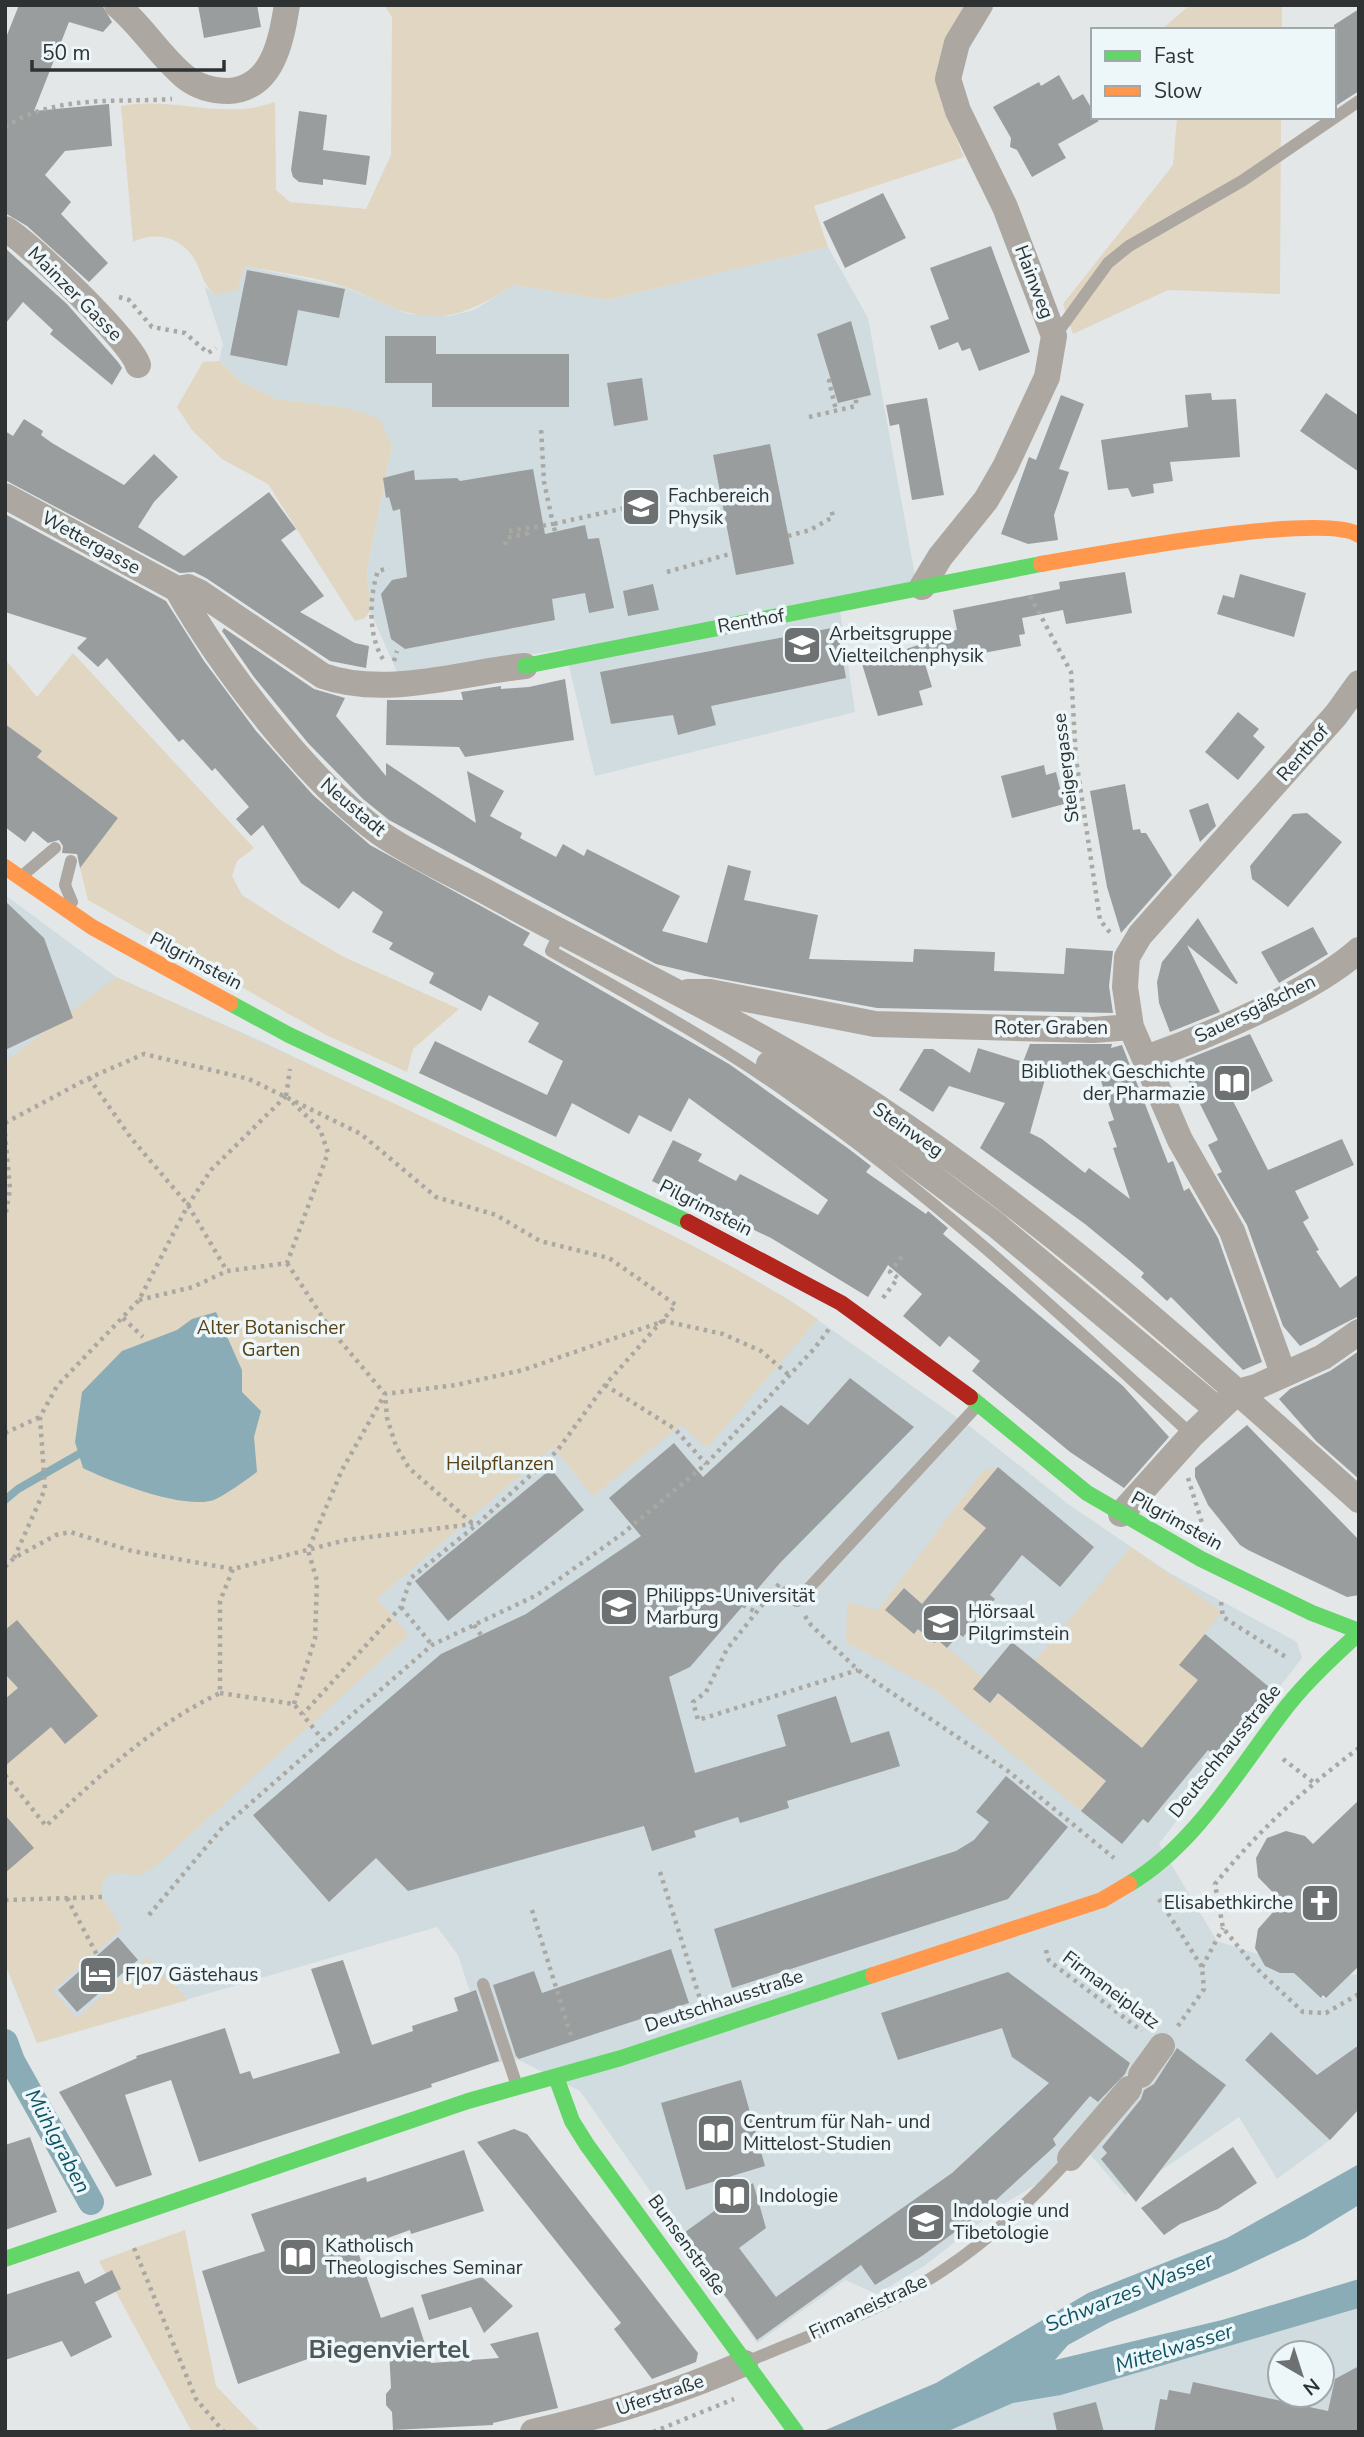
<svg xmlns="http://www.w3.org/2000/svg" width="1364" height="2437" viewBox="0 0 1364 2437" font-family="'Nunito Sans',sans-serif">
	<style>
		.built { fill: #d0dcdf; fill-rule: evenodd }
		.green { fill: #e1d6c2 }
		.water { fill: #89acb6 }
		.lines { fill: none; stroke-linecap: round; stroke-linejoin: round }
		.stream { stroke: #89acb6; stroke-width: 8 }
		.canal { stroke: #89acb6; stroke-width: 26 }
		.building { fill: #9a9d9e; fill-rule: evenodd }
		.path { stroke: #aaa8a3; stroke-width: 4.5; stroke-dasharray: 3.5 5; stroke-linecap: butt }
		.lane { stroke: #aca8a1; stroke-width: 12 }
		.street { stroke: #aca8a1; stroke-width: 26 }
		.fast { stroke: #63d668; stroke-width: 16 }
		.slow { stroke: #ff974d; stroke-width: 16 }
		.jam { stroke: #b3261e; stroke-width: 16 }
		.labels { text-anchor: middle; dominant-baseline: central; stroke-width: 7; stroke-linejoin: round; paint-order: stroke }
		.street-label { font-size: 19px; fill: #2e3233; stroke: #edf6f9 }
		.poi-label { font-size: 19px; fill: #2e3233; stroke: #edf6f9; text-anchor: start }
		.park-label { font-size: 19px; fill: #584112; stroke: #edf6f9 }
		.water-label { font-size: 21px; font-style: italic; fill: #0e5364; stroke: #edf6f9 }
		.district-label { font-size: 26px; font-weight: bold; fill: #4f5759; stroke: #edf6f9 }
	</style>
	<rect width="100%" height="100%" fill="#e3e7e8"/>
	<path class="built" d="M828,247l40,71 48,263 -78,16 17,115 -260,64 -30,-127 -166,27 -29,-65 -3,-41 25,-124 -44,-38 -72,-9 -36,-18 -21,-20 4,-17 -19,-58 12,9 28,-29 100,21 64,27 42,2 24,-6 40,-25 93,15z
		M5,895l111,82 145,64 446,213 81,45 184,129 96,76 100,68 129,70 5,16 -143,186 58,97 41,13 18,17 18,2 27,25h5l23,-23 10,-1v136l-29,30 -53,39 -38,-62 -114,78 -36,-42 -84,50 -81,63 -47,28 -32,-14 -88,63 -177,-252 -61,-31 -26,3 -35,-108 -21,-28 -400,116 -32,-79z
		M1359,2308v124h-413l67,-29 48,-8zM1280,2353h42v42h-42z"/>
	<path class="green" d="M384,5h584l-21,110 17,42 -150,49 14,41 -221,53 -93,-15c-44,27 -73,43 -125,21 -15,-6 -29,-14 -44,-19 -32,-11 -68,-14 -100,-21l-8,24 -21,5c-13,-10 -13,-19 -20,-33 -12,-24 -40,-32 -63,-20l-12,-136c53,-10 103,15 154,-4l1,88 14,12 76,7 25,-54 1,-138z
		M1190,5h92v25h-121z
		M1177,117h104l-1,177 -112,-4 -95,44 -10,-30 110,-139z
		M219,361l21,20 36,18 72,9 32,11 12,27 -25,124 3,41 -5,7 -10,3 -87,-137 -46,-25 -30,-29 -15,-23 26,-45z
		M73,653l181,195 -17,13 -5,15 10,19 42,27 58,34 117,53 -46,40 -6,23 -81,-37 -238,-135 -8,-32 38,-50 -81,-61 4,-6 -36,-27v-65l32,38z
		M116,977c134,60 268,121 401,184 102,48 207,95 301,158l-111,129 -26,-23 -88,71 -40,-49 -176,152 32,36 -253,231 -16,9 -29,-2 -9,11v13l20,32 -70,62 25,27 70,-61 41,43 -151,43 -32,-79v-902z
		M998,1467l-7,65 -28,23 -41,49 -18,-16 -18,22 35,16 1,7 11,10 6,-2 44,37 -10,11 16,14 9,-10 108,88 -25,30 -147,-122 -88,-47 1,-40 31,8 104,-138z
		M1131,1547l91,65 -42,53 18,15 -56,68 -107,-87z
		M185,2230l31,156 45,46h-69l-93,-171z"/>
	<path class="water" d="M216,1312l26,58v22l19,19 -7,26 3,35c-13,9 -27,20 -41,27 -27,13 -107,-18 -133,-31l-8,-26 7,-50 40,-41 55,-21 15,-11z
		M1359,2164v41l-54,33 -70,33 -125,51 -42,23 -13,15 167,-40 137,-41v29l-298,87 -48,8 -67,29h-125l115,-49 152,-90 139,-55z"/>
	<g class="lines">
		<path class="stream" d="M5,1500l13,-11 61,-35"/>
		<path class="canal" d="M5,2042l7,19 79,141"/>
	</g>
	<path class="building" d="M19,5h83l10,17 -9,10 -34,-10 -35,89 75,-7 3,42 -47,5 -20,24 26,27 -10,12 47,49 -19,19 -62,-56 -22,-13v-173z
		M198,5h59l4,22 -57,11z
		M1359,9v82l-25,16v-82z
		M1059,75l14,25 10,-6 10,17v6l6,4 -41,23 8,14 -34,19 -15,-27 -7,-3 1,-9 -18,-31 46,-25 2,4z
		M299,111l28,4 -4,35 47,6 -4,29 -43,-6v6l-24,-3 -6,-5 -2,-7z
		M883,193l23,45 -61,30 -22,-46z
		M991,246l39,106 -51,19 -9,-23 -8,3 -4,-9 -19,8 -9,-24 19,-7 -19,-51z
		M5,248l62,56 51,58 4,6 -10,17 -62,-51 3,-4 -30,-28 -18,22z
		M247,270l98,19 -6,29 -41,-8 -11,56 -57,-11z
		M851,321l20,74 -33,8 -21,-69z
		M385,336h51v18h133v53h-137v-24h-47z
		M642,378l6,42 -34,6 -7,-43z
		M1211,393l1,7 24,-1 4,58 -70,5 3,19 -20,3 1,9 -22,4 -4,-9 -20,2 -7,-50 87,-13 -3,-32z
		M1326,393l33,23v56l-59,-41z
		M1061,395l23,9 -25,65 10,3 -15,43 4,25 -30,4 -27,-10 28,-77 7,3z
		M927,398l17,97 -32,5 -13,-76 -9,2 -4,-21z
		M24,419l19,12 -2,4 11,8 72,42 30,-31 24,23 -24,25 -16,25 46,29 85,-64 27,37 -15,11 43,56 -24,16 55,31 14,3 -3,22 -36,-7 -124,-83 -12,-6 -14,1 -175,-93v-49l8,5z
		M770,444l24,120 -58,11 -23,-120z
		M533,469l12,65 40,-9 3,14 11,-1 15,70 -25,5 -4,-20 -33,6 3,21 -150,29 -14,-10 -10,-45 11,-14 15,-3 -7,-68 -7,2 -4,-14 -3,1 -3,-20 31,-8 1,10 42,-2 3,3z
		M5,514l161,87 38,60 52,70 57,64 57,50 160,88 -7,12 206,119 120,85 22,17 -5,6 60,42 2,-3 20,17 -5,6 180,152 46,51 -45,51 -54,-36 -98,-81 8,-10 -31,-25 -9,11 -37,-31 19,-22 -34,-29 -20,32 -97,-59 -119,-57 21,-41 29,14 -4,7 38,20 4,-7 78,41 10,-15 -139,-102 -18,34 -32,-17 -10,19 -57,-31 -16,34 -137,-64 16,-32 112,54 16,-34 -35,-19 11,-19 -50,-28 -8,16 -52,-28 5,-10 -45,-24 4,-6 -21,-11 11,-20 -30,-21 -14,18 -38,-26 -38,-58 -12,11 -15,-17 13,-12 -34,-39 -3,3 -29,-32 -4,3 -72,-84 -9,9 -21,-19 10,-10 -82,-26z
		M1125,572l7,41 -66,11 -3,-14 -41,8 3,16 -6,1 2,11 -96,18 7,23 -13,4 4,14 -45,11 -16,-52 62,-21 -2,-6 35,-7 -4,-20 107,-21 -1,-7z
		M1240,574l66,19 -12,44 -77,-23 6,-19 11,3z
		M653,584l6,26 -31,6 -5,-25z
		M837,627l9,51 -135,28 5,19 -38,10 -5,-20 -62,9 -11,-52z
		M224,628l90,61 31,9 -9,18 50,60v-13l90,60 -9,-52 37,20 -14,25 32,17 -2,5 36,19 7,-13 21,12 3,-7 93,47 -18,35 45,12 21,-78 23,6 -7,29 74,15 -9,44 104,3 1,-13 81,3 -1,19 70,3 2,-26 47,3 -4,35 4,27 -236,-5 -172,-32 -49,-12 -267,-144 -26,-21 -55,-56 -54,-66 -32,-46z
		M565,679l9,61 -109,17 -6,-10 -73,-2 1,-45h76l-2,-8 40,-6v3l28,-2z
		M1238,712l21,17 -6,7 12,11 -27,33 -33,-28z
		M5,724l37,27 -5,6 81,61 -38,50 -3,-14 -15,-1 1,-7 -4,-6 -11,3 -15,-12 -8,11 -20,-15z
		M1044,765l2,10 10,-3 8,32 -52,14 -11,-42z
		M1125,784l8,46 7,-1 1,4h5l26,42 -51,58 -14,-46 -17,-96z
		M1208,803l8,23 -16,16 -11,-32z
		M1307,813l35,29 -54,65 -36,-28 -2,-13 43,-52z
		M5,901l39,37 29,80 -68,32z
		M1198,918l40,65 -2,1 -49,-39 33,67 -50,20 -11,-29 -2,-21 5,-20z
		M1313,927l15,27 -49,29 -18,-31z
		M1250,1034l23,47 -40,20 35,69 74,-31 12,26 -59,26 14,27 -6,4 16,28 -3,1 24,37 19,-14v42l-59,30 -17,-20 -36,-101 -30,-51 5,-2 -14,-27 10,-5 -36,-72 6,-3 -3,-5z
		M1030,1044h82l-1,4 11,-3 46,118 5,-2 11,30 5,-3 29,50 44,124 -19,8 -72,-73 -4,4 -26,-24 3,-4 -14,-12 -45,-37 -105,-76 25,-45 -56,-17 -16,26 -34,-22 25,-41h9l37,24 8,-25 45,14zM1047,1072l52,3 15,45 -6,2 9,25 -4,1 17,51 -41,-31 -4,5 -43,-34 -12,-6z
		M1359,1351v128l-43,-38 -37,-42 11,-10 40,-18z
		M850,1378l64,49 -134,136 -90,104 -21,10 26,96 91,-27 -9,-31 59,-19 15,47 38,-12 11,35 -113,35 2,7 -49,15 -2,-6 -44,14 2,6 -44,14 -8,-25 -236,65 -32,-33 -47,44 -76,-87 188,-161 85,-40 115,-78 -32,-38 65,-55 29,34 78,-72 27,20z
		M1247,1425l112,115v55l-12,2 -99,-47 -8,-5 -32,-40 -13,-28v-9z
		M998,1467l96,80 -34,40 -38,-32 -32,40 5,4 -32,38 -4,-3 -12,14 -8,-7 -5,2 -16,-14 -4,5 -29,-24 19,-22 18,16 64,-76 -23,-19z
		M551,1469l33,41 -136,111 -33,-40z
		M17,1620l81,96 -33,28 -14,-17 -46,39v-67l13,-11 -13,-14v-44z
		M1205,1634l64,53 -54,69 -7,-6 -60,73 -5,-4 -21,25 -41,-33 25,-30 -108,-88 -8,10 -17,-14 39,-47 130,106 56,-68 -19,-15z
		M1006,1776l62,51 -60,72 -276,89 -18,-59 242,-78 18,-11 15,-18 -13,-10z
		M1359,1800v166l-33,32 -3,-3 -2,3 -27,-25h-14l-15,-7 -10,-18 3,-19 24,-27 -24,-25 -2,-19 11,-20 19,-7 19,5 8,8z
		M5,1815l29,33 -29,25z
		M118,1937l20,23 -61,52 -19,-22z
		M671,1949l18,54 -170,56 -3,-3 -23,-71 41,-14 8,22z
		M343,1960l29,85 41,-14 -1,-5 46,-15 -4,-13 22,-8 23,71 -68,23 1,3 -233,75 -28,-82 -46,15 27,80 -36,12 -57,-95 78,-34 -1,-2 89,-28 15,46 10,-3 3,8 87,-26 -29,-84z
		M1008,1972l122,91 -5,11 -27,28 -8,-6 -37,43 3,6 -71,65 -63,46 -47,29 -14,-20 -104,75 -76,-105 72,-52 13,45 -27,20 37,49 176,-124 97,-90 -37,-26 -10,-29 -104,32 -17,-47z
		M1271,2032l46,43 42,-30v64l-29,31 -85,-80z
		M1177,2048l49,37 -90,117 -35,-43 6,-6 -5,-6 39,-48 3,-9 10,-6z
		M741,2080l24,86 -79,24 -25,-87z
		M514,2129l13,5 116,148 55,71 -2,9 -44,17 -38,-50 7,-6 -144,-181z
		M30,2137l27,75 -52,18v-85z
		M1233,2147l24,36 -39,26 -38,15 -16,11 -23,-27z
		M464,2150l20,61 -73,23 -1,-4 -53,19 24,69 32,-11 18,56 68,-5 -9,-14 48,-12 20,76 -65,15v2l-100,5 -1,-18 -6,-7v-11l5,-6 -2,-38 -6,2 -4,-11 -19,6 -2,-6 -120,43 -36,-113 63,-20 -14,-37 115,-37 1,5z
		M112,2270l9,19 -26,13 17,35 -41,20 -9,-16 -57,19v-65l74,-24 6,13z
		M482,2277l31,29 -29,27 -13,-26 -42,13 -8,-25z
		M1359,2366v66h-205l6,-33 7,1 2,-10 21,4 3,-12 135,29 7,-32z
		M1096,2402l8,30h-47l-4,-19z"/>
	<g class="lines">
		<path class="path" d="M5,127c51,-33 110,-24 167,-28
			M119,297l10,3 23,27 33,6 23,20 8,-5
			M831,380l-2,1 7,29
			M809,417l47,-11v-7
			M509,531l44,-7 -9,-42 -3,-54
			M555,531l-2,-7 95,-21
			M788,536l22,-6 23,-13 -2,-9
			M505,545l2,-7 21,-5v-5
			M667,572l66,-19
			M1030,596l41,76 5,87 24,161 12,15
			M383,659c-15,-23 -14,-62 -5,-88l11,-3
			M394,661l3,-10
			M89,1078l42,60 57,67 39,66 60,-8 41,-110 -8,-24 -31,-30
			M286,1096l4,-27
			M5,1123l84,-45 55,-24 105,25 112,55 75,63 60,18 44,26 69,17 67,47 -71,80 -48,66 -82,75 -64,52 -10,29 -98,107
			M5,1133l5,56 -5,29
			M287,1263l44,67 54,64 2,24 9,28 13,22 64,56
			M883,1298l15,-20 -8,-6 13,-17
			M139,1300l54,-13 34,-16
			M123,1318l20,19
			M605,1385l70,44 31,35
			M5,1433l35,-16
			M1188,1478l14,45
			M14,1558l31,-69 -5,-72 17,-31 82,-86 49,-95 23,-35 75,-74
			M5,1567l9,-9 42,-23 14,-3 62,19 101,18 113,-29 127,-16
			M785,1590l-6,-6 -52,65 -21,43 -13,10 5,18 160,-50
			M1221,1602l2,15 66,42
			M743,1605l13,7
			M401,1607l31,38
			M805,1616l6,9 47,45 150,101 106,87
			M474,1625l7,10
			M220,1693l74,11 29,36
			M294,1704l21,-65 2,-58 -9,-31 34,-80 43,-76 71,-9 67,-15 141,-49 59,13 38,17 28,24
			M1359,1748c-54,40 -102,84 -144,136l8,44 32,39 48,45 23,1 33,-19
			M1283,1759l30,23
			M5,1775l41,51c54,-51 107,-101 174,-133v-92l13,-32
			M660,1872l41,130
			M67,1898l30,57
			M1159,1899l43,68 2,22 -26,37
			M5,1900l97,-3
			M532,1910l40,129
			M149,1915l73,-87 210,-183 105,-50 85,-61 84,-70 108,-115 15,-20
			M1046,1950l3,11 93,70
			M1202,1967l21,-39
			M134,2248l62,151 28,33
			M653,2432l81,-33"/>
		<path class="lane" d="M1055,336l53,-73 21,-17 113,-65 117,-80
			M71,861l-6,24 7,17
			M23,875l32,-27
			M560,932l-9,19c82,46 165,91 241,145 143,100 272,221 400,339
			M797,1601l180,-195
			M483,1984l33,99
			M749,2361c64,-28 135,-51 193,-90 49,-32 89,-70 128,-113"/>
		<path class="street" d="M117,5c25,21 42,50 67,71 13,11 28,15 45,15 44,-3 52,-50 58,-86
			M5,229c24,13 126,112 133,136
			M5,496l172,93
			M922,587l18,-30 46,-57 19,-33 42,-90 7,-41 -49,-129 -47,-96 -10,-32 9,-36 23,-38
			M177,589c44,78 131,192 203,244 36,25 80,44 119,66 125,68 253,127 372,204 176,116 331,257 488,397
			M177,589l11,-2 11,5 124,84c63,22 137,-3 202,-10
			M688,992h22l165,32 218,6 38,-3
			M1146,1058c60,-21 166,-66 213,-108
			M769,1064l111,74 116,87 222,185
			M1283,1373l-51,-142 -52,-91 -49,-113 -6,-40 2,-30 13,-22 196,-220 23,-32
			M1121,1514l71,-79 45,-43 19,-5 67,-30 36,-25
			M1141,2075l21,-29
			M1070,2158l59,-69
			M533,2432c74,-17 143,-39 212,-69"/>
		<path class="fast" d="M525,666l516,-102
			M230,1003l59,32 399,187
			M970,1397l117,96 114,66 111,54 47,18
			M1129,1884c68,-40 111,-118 159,-179 21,-26 46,-49 71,-72
			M556,2077l16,44 15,24 209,287
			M5,2259l463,-158 153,-43 252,-83"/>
		<path class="slow" d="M1041,564c54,-9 282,-53 318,-29
			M5,867l87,60 138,76
			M873,1975l229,-75 27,-16"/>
		<path class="jam" d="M688,1222l153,81 129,94"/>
	</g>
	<defs>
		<g id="university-square" transform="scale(2.0125)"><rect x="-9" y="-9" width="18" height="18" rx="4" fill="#6d7172" stroke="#edf6f9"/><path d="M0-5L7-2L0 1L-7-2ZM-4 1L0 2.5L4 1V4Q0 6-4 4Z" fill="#fff"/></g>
		<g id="library-square" transform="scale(2.0125)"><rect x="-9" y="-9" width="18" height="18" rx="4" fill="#6d7172" stroke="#edf6f9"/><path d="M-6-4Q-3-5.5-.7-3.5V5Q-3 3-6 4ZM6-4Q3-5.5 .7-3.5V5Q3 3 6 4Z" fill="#fff"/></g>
		<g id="church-square" transform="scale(2.0125)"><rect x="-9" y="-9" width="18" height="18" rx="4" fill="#6d7172" stroke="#edf6f9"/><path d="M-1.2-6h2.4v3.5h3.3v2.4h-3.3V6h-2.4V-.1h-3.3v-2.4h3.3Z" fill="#fff"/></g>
		<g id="hotel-square" transform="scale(2.0125)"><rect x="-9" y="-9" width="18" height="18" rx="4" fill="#6d7172" stroke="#edf6f9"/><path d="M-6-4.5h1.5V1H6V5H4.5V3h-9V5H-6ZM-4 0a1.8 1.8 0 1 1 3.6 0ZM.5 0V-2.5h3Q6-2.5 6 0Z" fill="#fff"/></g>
	</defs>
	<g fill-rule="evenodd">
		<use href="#university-square" x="641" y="507"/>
		<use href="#university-square" x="802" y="645"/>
		<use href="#library-square" x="1232" y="1083"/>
		<use href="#university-square" x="619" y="1607"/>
		<use href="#university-square" x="941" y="1623"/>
		<use href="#church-square" x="1320" y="1903"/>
		<use href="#hotel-square" x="98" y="1975"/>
		<use href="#library-square" x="716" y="2133"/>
		<use href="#library-square" x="732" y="2196"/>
		<use href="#university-square" x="926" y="2222"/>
		<use href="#library-square" x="298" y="2257"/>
	</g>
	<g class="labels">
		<g class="street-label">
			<text transform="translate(1034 282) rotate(69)">Hainweg</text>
			<text transform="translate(75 294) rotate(45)">Mainzer Gasse</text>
			<text transform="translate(91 543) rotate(29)">Wettergasse</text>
			<text transform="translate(751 621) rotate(-10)">Renthof</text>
			<text transform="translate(1303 753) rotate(-49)">Renthof</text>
			<text transform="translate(1066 768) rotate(-97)">Steigergasse</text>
			<text transform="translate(353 807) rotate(40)">Neustadt</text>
			<text transform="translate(196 961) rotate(28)">Pilgrimstein</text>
			<text transform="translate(1255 1009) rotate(-26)">Sauersgäßchen</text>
			<text x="1051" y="1028">Roter Graben</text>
			<text transform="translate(908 1130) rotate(35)">Steinweg</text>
			<text transform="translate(706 1208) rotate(27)">Pilgrimstein</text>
			<text transform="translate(1177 1521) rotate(29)">Pilgrimstein</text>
			<text transform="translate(1225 1751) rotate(-51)">Deutschhausstraße</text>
			<text transform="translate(1111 1990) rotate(37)">Firmaneiplatz</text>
			<text transform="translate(724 2001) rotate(-18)">Deutschhausstraße</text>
			<text transform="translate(687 2245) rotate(54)">Bunsenstraße</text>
			<text transform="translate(868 2307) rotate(-25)">Firmaneistraße</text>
			<text transform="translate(660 2395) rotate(-19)">Uferstraße</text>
		</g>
		<g class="poi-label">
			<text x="668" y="496">Fachbereich<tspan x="668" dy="22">Physik</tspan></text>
			<text x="829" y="634">Arbeitsgruppe<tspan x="829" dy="22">Vielteilchenphysik</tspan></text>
			<text x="1205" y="1072" text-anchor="end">Bibliothek Geschichte<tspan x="1205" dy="22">der Pharmazie</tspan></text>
			<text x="646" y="1596">Philipps-Universität<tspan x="646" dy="22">Marburg</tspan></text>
			<text x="968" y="1612">Hörsaal<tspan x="968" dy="22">Pilgrimstein</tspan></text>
			<text x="1293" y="1903" text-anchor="end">Elisabethkirche</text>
			<text x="125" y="1975">F|07 Gästehaus</text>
			<text x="743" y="2122">Centrum für Nah- und<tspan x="743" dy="22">Mittelost-Studien</tspan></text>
			<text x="759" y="2196">Indologie</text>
			<text x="953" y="2211">Indologie und<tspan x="953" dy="22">Tibetologie</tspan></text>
			<text x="325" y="2246">Katholisch<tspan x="325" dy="22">Theologisches Seminar</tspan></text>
		</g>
		<g class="park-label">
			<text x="271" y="1328">Alter Botanischer<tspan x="271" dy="22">Garten</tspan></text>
			<text x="500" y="1464">Heilpflanzen</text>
		</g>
		<g class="water-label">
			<text transform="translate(58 2141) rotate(62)">Mühlgraben</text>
			<text transform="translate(1129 2292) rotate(-22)">Schwarzes Wasser</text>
			<text transform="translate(1174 2348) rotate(-17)">Mittelwasser</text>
		</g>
		<g class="district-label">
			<text x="389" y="2349">Biegenviertel</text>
		</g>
	</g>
	<rect width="1364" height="2437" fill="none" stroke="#2e3233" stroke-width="14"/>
	<rect x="1091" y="28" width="245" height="91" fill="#edf6f9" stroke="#a1a8aa" stroke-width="2"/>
	<rect x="1105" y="51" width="35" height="10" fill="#63d668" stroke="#a1a8aa" stroke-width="2"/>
	<text x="1154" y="63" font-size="21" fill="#2e3233">Fast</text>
	<rect x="1105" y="86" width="35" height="10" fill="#ff974d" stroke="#a1a8aa" stroke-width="2"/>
	<text x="1154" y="98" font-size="21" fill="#2e3233">Slow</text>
	<g transform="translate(1301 2374) rotate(141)"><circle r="33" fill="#edf6f9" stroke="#a1a8aa" stroke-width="2"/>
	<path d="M0-5L12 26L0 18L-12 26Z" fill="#6d7172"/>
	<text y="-10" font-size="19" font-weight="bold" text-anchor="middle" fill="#2e3233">N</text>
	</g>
	<path d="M32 60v10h192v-10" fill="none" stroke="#2e3233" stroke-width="3.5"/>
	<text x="42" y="60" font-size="21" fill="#2e3233" stroke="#edf6f9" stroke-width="5" paint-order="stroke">50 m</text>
</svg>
